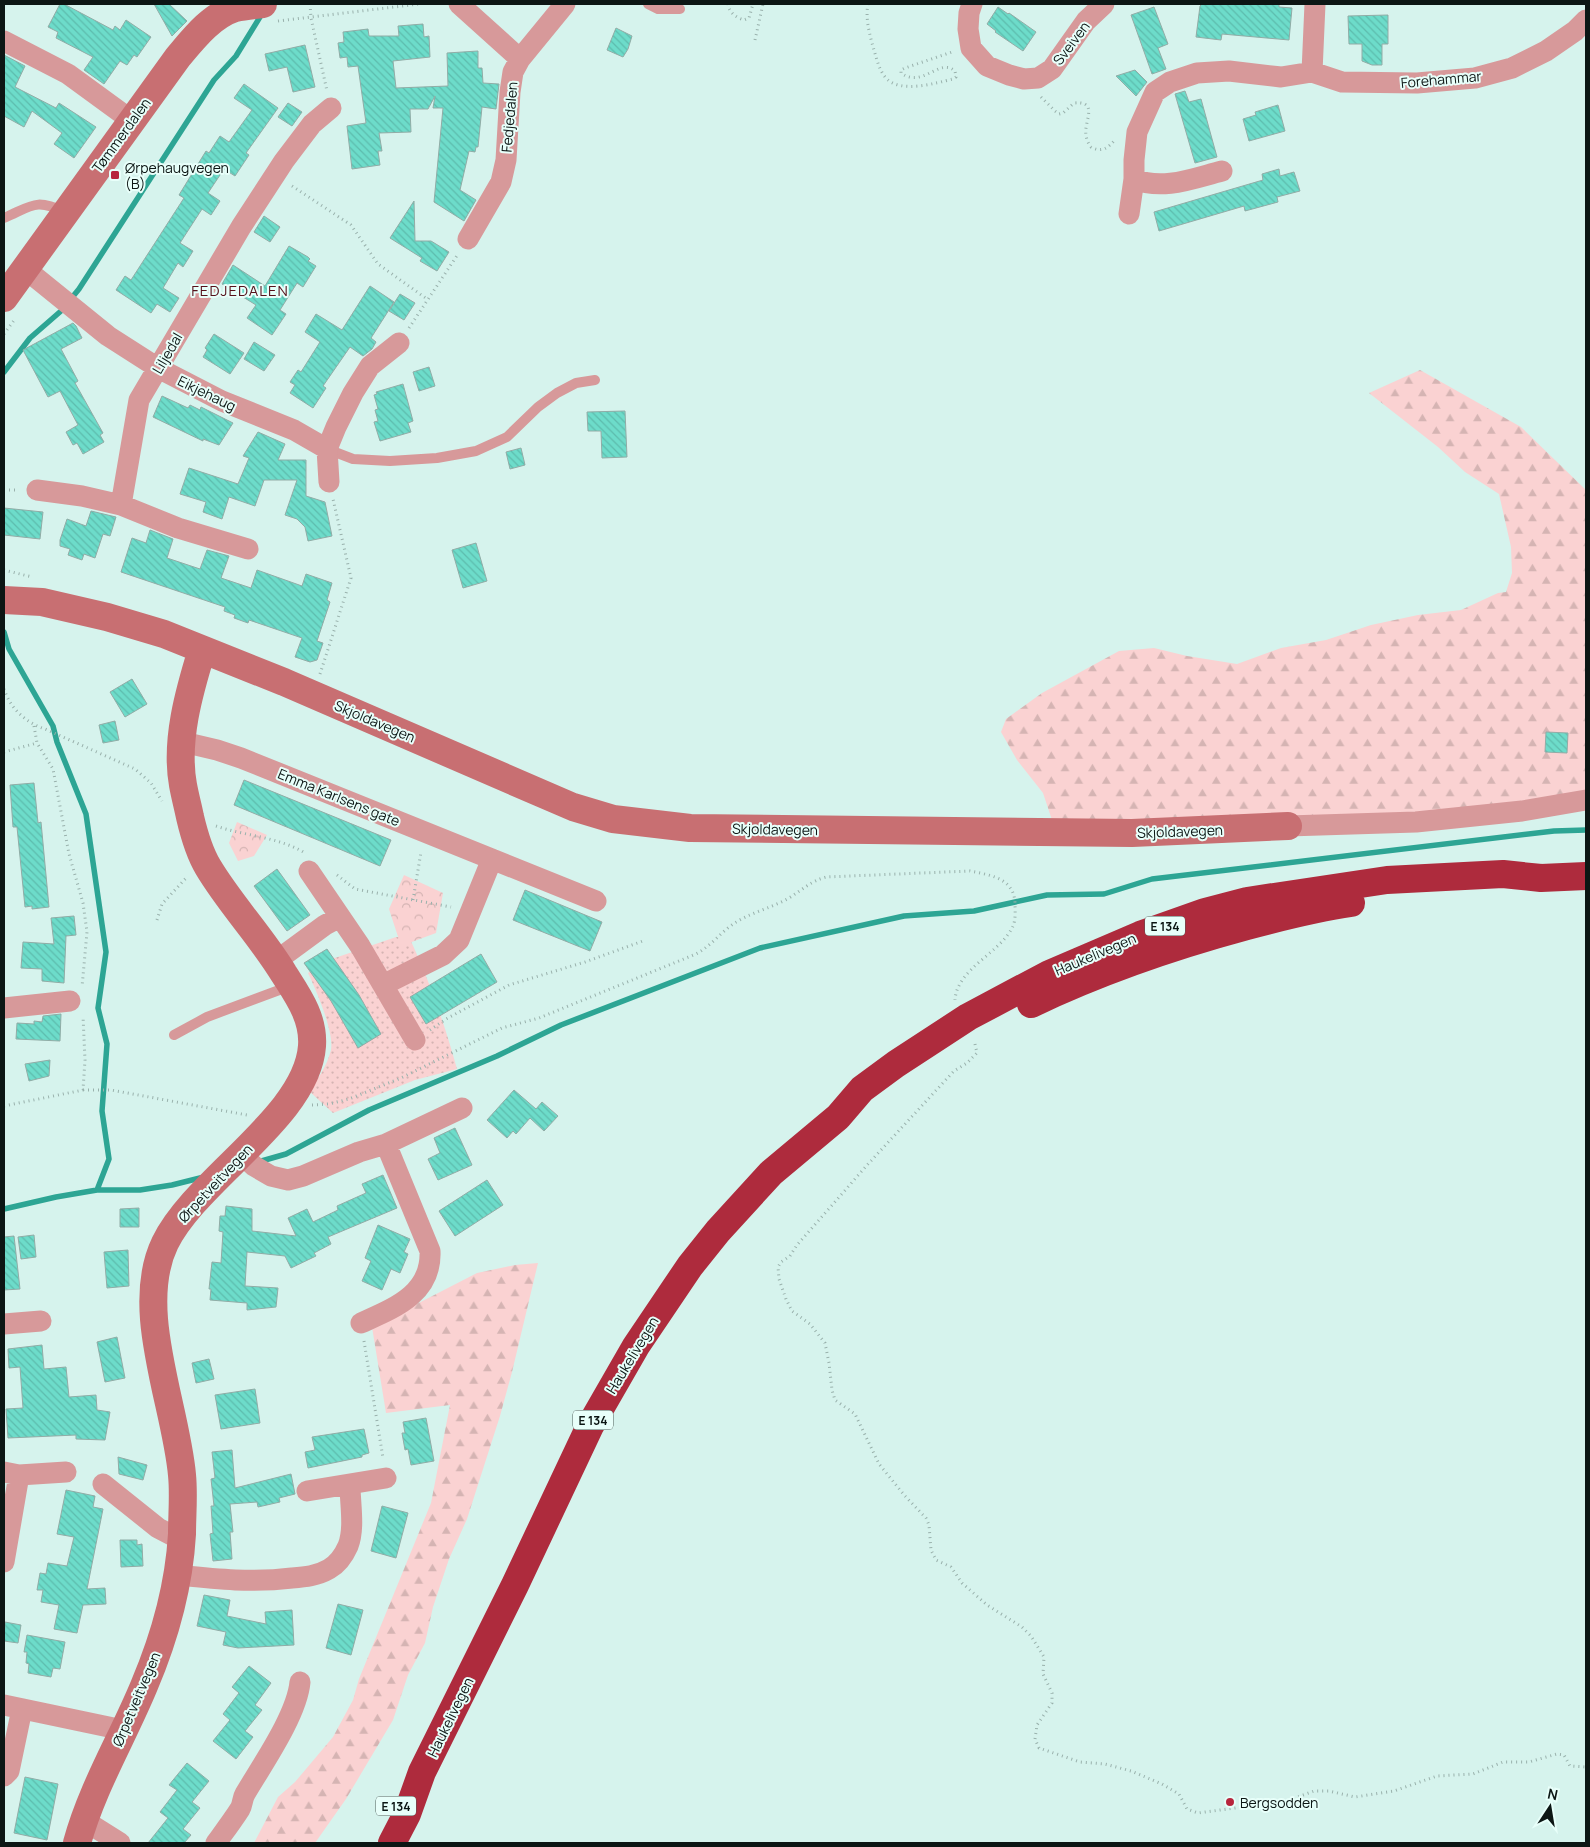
<svg xmlns="http://www.w3.org/2000/svg" width="1590" height="1847" viewBox="0 0 1590 1847" font-family="Manrope,sans-serif">
	<style>
		.grass { fill: url(#grass-dots) }
		.forest { fill: url(#forest-firs) }
		.park { fill: url(#park-crowns) }
		.lines { fill: none; stroke-linecap: round; stroke-linejoin: round }
		.stream { stroke: #2da594; stroke-width: 5.5 }
		.building { fill: url(#building-back-hatch); stroke: #91aca6 }
		.path { stroke: #99b1ac; stroke-width: 3; stroke-dasharray: 1 4; stroke-linecap: butt }
		.lane { stroke: #d7999a; stroke-width: 10 }
		.street { stroke: #d7999a; stroke-width: 21 }
		.secondary { stroke: #c86f72; stroke-width: 28 }
		.highway { stroke: #ae2b3d; stroke-width: 28 }
		.poi-dot { fill: #b7263d; stroke: #e8fffa; stroke-width: 2 }
		.labels { text-anchor: middle; dominant-baseline: central; stroke-width: 4; stroke-linejoin: round; paint-order: stroke }
		.shield { fill: #e8fffa; stroke: #4e5c59; stroke-width: 1 }
		.shield-label { font-size: 12px; font-weight: bold; fill: #0c1614 }
		.street-label { font-size: 14px; fill: #0c1614; stroke: #e8fffa }
		.poi-label { font-size: 14px; fill: #0c1614; stroke: #e8fffa; text-anchor: start }
		.neighbourhood-label { font-size: 15px; letter-spacing: 1px; fill: #56111a; stroke: #e8fffa }
	</style>
	<defs>
		<pattern id="grass-dots" width="8" height="8" patternUnits="userSpaceOnUse" patternTransform="scale(1.25)"><rect width="8" height="8" fill="#fad2d2"/><path d="M2 2h.1M6 6h.1" fill="none" stroke="#d5b4b3" stroke-width="1.8" stroke-linecap="round"/></pattern>
		<pattern id="forest-firs" width="22" height="20" patternUnits="userSpaceOnUse" patternTransform="scale(1.25)"><rect width="22" height="20" fill="#fad2d2"/><path d="M5 1l3.5 6h-7zM16 11l3.5 6h-7z" fill="#d5b4b3"/></pattern>
		<pattern id="park-crowns" width="20" height="18" patternUnits="userSpaceOnUse" patternTransform="scale(1.25)"><rect width="20" height="18" fill="#fad2d2"/><path d="M2 6a3 3 0 1 1 6 0M12 15a3 3 0 1 1 6 0" fill="none" stroke="#d5b4b3"/></pattern>
		<pattern id="building-back-hatch" width="6" height="6" patternUnits="userSpaceOnUse" patternTransform="scale(1.25)"><rect width="6" height="6" fill="#6ddcca"/><path d="M-1 5l2 2M0 0l6 6M5-1l2 2" fill="none" stroke="#5dbcad"/></pattern>
	</defs>
	<rect width="100%" height="100%" fill="#d6f3ed"/>
	<path class="grass" d="M396,937h13c19,40 36,88 48,132l-42,11 -82,33 -24,-22c9,-12 18,-25 22,-41 3,-19 -15,-60 -23,-77l21,-13z"/>
	<path class="forest" d="M1420,370l101,57 65,63v317l-531,22 -12,-36 -26,-33 -16,-28 5,-13 36,-26 77,-42 35,-3 33,8 50,8 44,-16 45,-8 45,-15 47,-10 43,-5 37,-17 8,-1 6,-19 -1,-26 -12,-53 -34,-22 -27,-25 -69,-54z
		M538,1263l-26,109 -12,44 -33,103 -18,40 -16,48 -8,36 -17,32 -15,45 -47,79 -31,44h-61l24,-46 17,-15 38,-45 20,-37 6,-21 72,-176 19,-98 -64,8 -14,-86 105,-54 38,-8z"/>
	<path class="park" d="M237,822l30,13 -13,21 -16,5 -9,-18z
		M404,875l39,18 -7,40 -35,13 -12,-37z"/>
	<g class="lines">
		<path class="stream" d="M4,372l26,-34 31,-27 18,-22 135,-209 22,-24 27,-44
			M4,632l5,17 44,77 4,16 29,72 20,138 -8,56 9,36 -5,67 7,48 -12,31
			M258,1162l28,-8 83,-44 128,-54 64,-31 199,-77 144,-32 70,-5 73,-16 57,-1 48,-15 402,-48 32,-1
			M4,1209l52,-12 41,-7h43l32,-5 32,-8"/>
	</g>
	<path class="building" d="M60,4h4l49,26 2,-4 5,4 6,-10 25,17 -14,20 -3,-2 -7,10 -7,-4 -16,23 -20,-14 9,-13 -37,-19 2,-6 -10,-5z
		M154,4h15l18,17 -15,15z
		M1202,4h77v3l13,1 -3,32 -67,-6 -1,6 -25,-3 4,-31z
		M998,7l10,7 1,-1 27,19 -13,19 -28,-19 1,-1 -9,-7z
		M1154,7l14,37 -10,4 8,21 -14,5 -21,-59z
		M1388,15v29h-6v21h-10l-10,-4v-17h-13l-1,-28z
		M423,24l1,13 5,-1 1,21 -37,4 3,27 52,-2 -1,-33 31,-2v17h4l1,15 16,1 -3,25 -14,-2 -4,40h-2l-1,5 -6,-1 -9,39 16,10 -12,21 -30,-19 9,-94h-10l2,-12 -7,13h-18l1,23 -32,1 3,18h-4l2,14 -28,4 -5,-43 19,-3 -8,-57 -10,1 -1,-10 -7,1 -2,-15 6,-1 -1,-10 25,-3 1,7h30l-1,-10z
		M616,28l16,8 -4,13 -5,8 -16,-7z
		M305,45l10,42 -22,5 -6,-25 -18,4 -4,-17z
		M4,55l21,11 -10,21 41,21 3,-5 37,24 -22,31 -20,-14 8,-11 -30,-22 -8,16 -20,-11z
		M1135,70l12,12 -11,14 -20,-20z
		M244,84l34,24 -32,45 3,2 -14,21 -11,-7 -16,24 12,8 -9,14 -9,-6 -22,34 13,8 -10,16 -5,-4 -15,25 16,10 -9,14 -13,-8 -6,9 -35,-23 9,-14 6,4 53,-82 -5,-3 27,-44 3,2 11,-17 9,6 23,-32 -18,-12z
		M1185,91l4,11 12,-3 16,58 -22,6 -20,-69z
		M288,103l14,9 -10,14 -14,-9z
		M1278,105l7,26 -36,10 -6,-22 13,-4 -1,-3z
		M1279,169l1,7 14,-4 6,19 -23,6 1,5 -33,9 -1,-5 -85,25 -5,-19 109,-32 -1,-6z
		M414,201l1,40h16l18,11 -12,19 -17,-10 2,-3 -32,-20z
		M264,216l16,11 -10,15 -16,-10z
		M289,246l19,11 2,2 -2,2 8,5 -13,21 -6,-4 -17,27 6,4 -14,21 -25,-17 9,-13 -34,-21 11,-19 32,21z
		M370,286l24,16 -23,36 5,4 -4,7 -9,7 -13,-9 -27,39 3,2 -13,20 -23,-15 5,-8 -5,-3 8,-12 3,2 19,-30 -15,-10 11,-18 26,16z
		M400,294l15,9 -11,17 -15,-9z
		M73,323l3,3 6,12 -21,11 17,32 -3,2 28,50 -3,2 4,7 -21,12 -6,-11 -4,2 -7,-13 12,-7 -18,-34 -12,6 -25,-47z
		M214,334l30,19 -14,21 -27,-17 4,-7 -2,-2z
		M254,342l21,13 -11,16 -20,-12z
		M429,367l6,19 -16,5 -6,-19z
		M403,384l10,37 -5,2 3,9 -31,9 -6,-19 4,-1 -3,-11 3,-1 -4,-14 3,-1 -1,-2z
		M162,396l26,12 2,-3 10,5 1,-3 32,16 -14,22 -16,-6v2l-50,-24z
		M625,411l2,46 -25,1 -1,-27h-13l-1,-19z
		M258,432l27,12 -7,16h28v36l19,6 7,34 -24,5 -3,-14 -8,-8 -12,-4 12,-35h-33l-9,26 -26,-9 -7,22 -19,-7 3,-10 -26,-8 9,-26 49,16 11,-26 -6,-2z
		M521,448l4,17 -15,4 -4,-17z
		M4,508l39,4 -3,27 -36,-4z
		M91,511l25,6 -6,19 -7,-2 -8,24 -11,-4 -2,6 -14,-5 2,-6 -10,-3v-6l7,-21 19,7z
		M150,530l23,9 -6,19 33,11 7,-19 22,6 -8,22 30,10 6,-18 45,16 4,-12 26,9 -5,17 3,2 -13,39 6,2 -6,17 -7,2 -15,-5 7,-19 -53,-18 -1,3 -14,-5 1,-3 -11,-4 1,-4 -104,-35 11,-34 14,5z
		M476,543l11,38 -24,7 -11,-38z
		M132,679l15,25 -22,13 -15,-25z
		M115,721l4,19 -16,3 -4,-18z
		M1546,732l22,1 -1,20 -22,-1z
		M244,780l147,60 -11,26 -146,-61z
		M34,783l4,40 3,-1 8,85 -17,2v-3l-7,1 -8,-80h-4l-3,-42z
		M277,869l33,46 -23,16 -33,-45z
		M525,890l77,32 -12,29 -77,-31z
		M74,916l2,19 -10,1 -2,47 -22,-2v-12l-21,-1 2,-26 31,2 -3,-26z
		M327,949l32,46 22,39 -23,14 -27,-47 -27,-38z
		M481,954l16,28 -71,42 -16,-27z
		M61,1014l-1,27 -44,-2 1,-16 17,1v-3l8,1 1,-6z
		M50,1060l-1,16 -20,5 -4,-17z
		M514,1090l22,19 6,-7 16,14 -14,15 -14,-13 -14,16 -3,-3 -6,7 -20,-18z
		M455,1128l17,37 -34,15 -10,-21 12,-6 -6,-15z
		M383,1175l14,33 -69,29 3,7 -17,9 2,3 -25,12 -6,-12 -38,-4 -2,34 33,2 -2,19 -29,3v-7l-37,-3 1,-11h-2l3,-27 9,1 2,-31 -4,-1 1,-15h5l1,-10 26,3v22l44,5 -8,-18 19,-9 6,13 25,-12 -1,-4 29,-13 -4,-9z
		M487,1180l16,25 -48,31 -16,-25z
		M139,1208v19h-19v-18z
		M378,1225l32,14 -6,13 4,2 -8,19 -9,-4 -9,21 -20,-9 9,-20 -6,-3z
		M34,1235l2,22 -15,2 -3,-22z
		M14,1236l6,53 -16,1v-53z
		M128,1250l1,36 -22,2 -3,-36z
		M117,1337l8,41 -20,4 -8,-40z
		M42,1345l2,24 22,-2 3,30 27,-2 1,15 13,2 -5,28 -29,-1v-4l-68,3 -2,-29 17,-1 -3,-41 -11,1 -1,-19z
		M209,1359l5,20 -18,4 -4,-20z
		M255,1389l5,34 -39,6 -6,-34z
		M426,1418l8,43 -23,4 -3,-16 -3,1 -3,-17h3l-2,-11z
		M364,1429l5,24 -7,2v2l-54,11 -3,-16 10,-2 -3,-13z
		M232,1450l3,38 56,-14 4,20 -16,4 1,4 -22,5 -1,-5 -27,2 3,28h-3l2,27 -19,2 -3,-27 3,-1 -2,-27h3l-3,-27 4,-1 -3,-26z
		M118,1457l29,8 -4,15 -24,-6z
		M66,1490l29,6 -2,11 10,2 -16,80 18,-1 1,16 -23,1 -6,28 -23,-4 5,-24 -18,-3 2,-12h-6l3,-17 6,1 2,-11 19,3 7,-29 -17,-3z
		M382,1506l26,7 -12,45 -25,-7z
		M120,1540h17v5l5,-1 1,22 -22,1z
		M204,1595l26,5 -3,16 39,8 -1,-12 27,-2 2,35 -56,3 -15,-3 3,-13 -29,-6z
		M338,1604l25,6 -12,45 -25,-7z
		M5,1622l16,3 -3,18 -14,-2z
		M27,1635l38,7 -5,27 -7,-1 -2,9 -23,-4 1,-9 -3,-1 1,-11h-3z
		M249,1666l22,17 -16,22 7,5 -17,21 8,6 -17,22 -23,-18 17,-21 -7,-6 16,-21 -7,-6z
		M187,1763l22,18 -17,21 8,6 -17,21 8,6 -7,8h-36l20,-25 -8,-6 17,-22 -8,-5z
		M25,1777l33,7 -11,56 -33,-7z"/>
	<g class="lines">
		<path class="path" d="M310,4l1,14 16,73
			M728,4c1,9 9,14 16,16l5,-2 4,-14
			M868,4c-3,15 2,32 6,46 3,10 5,20 12,28 14,16 50,5 67,1l3,-2 -1,-6c-16,-14 -32,18 -54,2v-3l4,-2 47,-16
			M278,21l141,-17
			M755,40l8,-36
			M1041,97l14,14 4,3 4,-1 11,-10c21,-2 14,12 12,25 -1,7 1,14 5,19 11,6 17,1 25,-8
			M292,186l59,39 27,39 49,35
			M409,328l49,-74
			M4,334l11,-15
			M4,490h14
			M4,570l28,7
			M320,674l31,-96 -18,-79
			M4,689c6,19 22,34 41,40l90,40 16,14 11,18
			M34,726l3,17 16,26 16,85 14,49 4,29 -5,55
			M4,752l33,-9
			M216,826c29,10 63,11 89,27
			M337,875l18,14 96,18
			M413,900l8,-48
			M157,920l5,-16 25,-27
			M430,1030l16,-11 63,-34 76,-23 58,-21
			M975,1044l2,9 -10,10 -13,8 -85,92 -72,82 -7,11 -9,6 -3,5 1,12 7,20 6,12 18,13 15,19 4,20 3,27 3,10 20,14 24,50 26,32 21,22 3,7 2,25 5,10 15,7 11,16 25,22 35,22 9,9 13,21 -1,17 9,19v10l-15,22 -2,14 4,9 41,14 25,2 26,7 31,13 17,10 8,15 11,4 89,-12 27,-10h15l26,6 39,-6 43,-15 36,-2 30,-12h26l28,-8 7,1 6,11 16,1
			M83,1090h28l136,25
			M312,1105l17,-1 20,-5 52,-21 101,-50 37,-10 157,-64c13,-7 22,-18 33,-27 18,-14 41,-18 60,-29 13,-8 22,-17 37,-21l144,-6c20,4 44,7 45,32 0,7 1,16 -2,23 -12,27 -56,42 -58,74
			M4,1106l79,-16 2,-30 -2,-44
			M364,1341l19,117"/>
		<path class="lane" d="M648,4l10,5h22
			M4,218c28,-12 31,-20 61,-6
			M327,449l26,10 37,2 47,-3 39,-7 31,-14 31,-30 19,-14 19,-10 19,-3
			M174,1035l33,-18 83,-31"/>
		<path class="street" d="M459,4l61,55
			M972,4l-3,9 -1,16 3,19 16,18 22,9 15,4 14,-1 14,-9 34,-48 18,-17
			M1315,4l-3,68 30,10 75,1 58,-5 37,-10 34,-17 29,-20 11,-11
			M4,41l64,33 63,46
			M1222,171c-28,7 -59,20 -88,8v-19l3,-28 18,-40 15,-10 27,-9 32,-2 52,6 31,-5
			M1129,214l5,-35
			M468,239l33,-57 5,-22 4,-68 3,-20 7,-13 45,-55
			M24,268l84,68 50,32 64,33 72,29 33,19
			M329,482l-2,-33 9,-22 17,-34 17,-27 29,-23
			M37,490l45,6 39,9
			M248,549l-70,-21 -57,-23 18,-105 102,-173 43,-66 28,-37 19,-16
			M183,742l34,8 24,8 355,143
			M1288,826l128,-4 106,-11 64,-11
			M309,871l51,75 55,94
			M276,961l49,-36 15,-8
			M383,985l60,-30 16,-15 33,-81
			M4,1008l66,-7
			M241,1154l13,12 17,10 17,4 15,-4 56,-24 27,-8 76,-36
			M361,1323c33,-15 71,-29 69,-72l-44,-107
			M4,1324l37,-3
			M4,1472l15,3 -15,87
			M19,1475l47,-3
			M103,1484l55,44 23,12
			M307,1491l79,-13
			M178,1575c38,4 75,8 114,3 13,-1 25,-2 37,-9 9,-5 15,-14 19,-23 7,-18 2,-42 2,-61
			M4,1705l119,25
			M4,1776l5,-5 13,-62
			M85,1821l35,22
			M216,1843c8,-11 17,-23 24,-34 3,-5 2,-10 5,-15 17,-29 52,-79 55,-112"/>
		<path class="secondary" d="M4,298l174,-241c16,-19 33,-41 57,-49 9,-2 19,-3 28,-4
			M4,600l38,2 65,15 57,17 120,48 289,125 40,12 77,9 442,5 156,-7
			M77,1843c15,-55 45,-104 67,-157 20,-47 35,-100 38,-152 0,-19 2,-40 0,-59 -6,-70 -49,-166 -17,-232 32,-65 142,-126 147,-197 2,-28 -14,-50 -28,-72 -23,-38 -54,-70 -76,-107 -9,-15 -14,-33 -18,-50 -2,-10 -5,-21 -7,-32 -8,-44 6,-93 19,-135"/>
		<path class="highway" d="M1031,1004c69,-33 142,-58 216,-78 34,-9 69,-18 104,-23
			M392,1843l15,-29 15,-42 93,-187 75,-159 46,-80 54,-80 28,-35 53,-58 67,-56 24,-28 34,-25 72,-47 81,-43 91,-39 65,-23 42,-11 140,-21 116,-6 38,4 45,-2"/>
	</g>
	<g class="poi-dot">
		<rect x="110" y="170" width="10" height="10" rx="2.5"/>
		<circle cx="1230" cy="1802" r="5"/>
	</g>
	<g class="labels">
		<g class="shield">
			<rect x="1145" y="916.5" width="40" height="19" rx="4"/>
			<rect x="573" y="1410.5" width="40" height="19" rx="4"/>
			<rect x="376" y="1796.5" width="40" height="19" rx="4"/>
		</g>
		<g class="shield-label">
			<text x="1165" y="926">E 134</text>
			<text x="593" y="1420">E 134</text>
			<text x="396" y="1806">E 134</text>
		</g>
		<g class="street-label">
			<text transform="translate(1071 43) rotate(-53)">Sveiven</text>
			<text transform="translate(1441 79) rotate(-5)">Forehammar</text>
			<text transform="translate(509 117) rotate(-85)">Fedjedalen</text>
			<text transform="translate(121 135) rotate(-54)">Tømmerdalen</text>
			<text transform="translate(167 353) rotate(-60)">Liljedal</text>
			<text transform="translate(207 393) rotate(26)">Eikjehaug</text>
			<text transform="translate(375 721) rotate(23)">Skjoldavegen</text>
			<text transform="translate(339 797) rotate(22)">Emma Karlsens gate</text>
			<text transform="translate(775 829) rotate(1)">Skjoldavegen</text>
			<text transform="translate(1180 831) rotate(-2)">Skjoldavegen</text>
			<text transform="translate(1095 954) rotate(-23)">Haukelivegen</text>
			<text transform="translate(215 1183) rotate(-47)">Ørpetveitvegen</text>
			<text transform="translate(632 1355) rotate(-59)">Haukelivegen</text>
			<text transform="translate(136 1699) rotate(-67)">Ørpetveitvegen</text>
			<text transform="translate(450 1717) rotate(-64)">Haukelivegen</text>
		</g>
		<g class="poi-label">
			<text x="125" y="167">Ørpehaugvegen<tspan x="125" dy="16">(B)</tspan></text>
			<text x="1240" y="1802">Bergsodden</text>
		</g>
		<g class="neighbourhood-label">
			<text x="240" y="290">FEDJEDALEN</text>
		</g>
	</g>
	<rect width="1590" height="1847" fill="none" stroke="#0c1614" stroke-width="10"/>
	<g transform="translate(1550 1807) rotate(12)" stroke="#e8fffa" stroke-width="4" paint-order="stroke">
	<path d="M0-4L9 19L0 12L-9 19Z" fill="#0c1614"/>
	<text y="-8" font-size="14" font-weight="bold" text-anchor="middle" fill="#0c1614">N</text>
	</g>
</svg>
